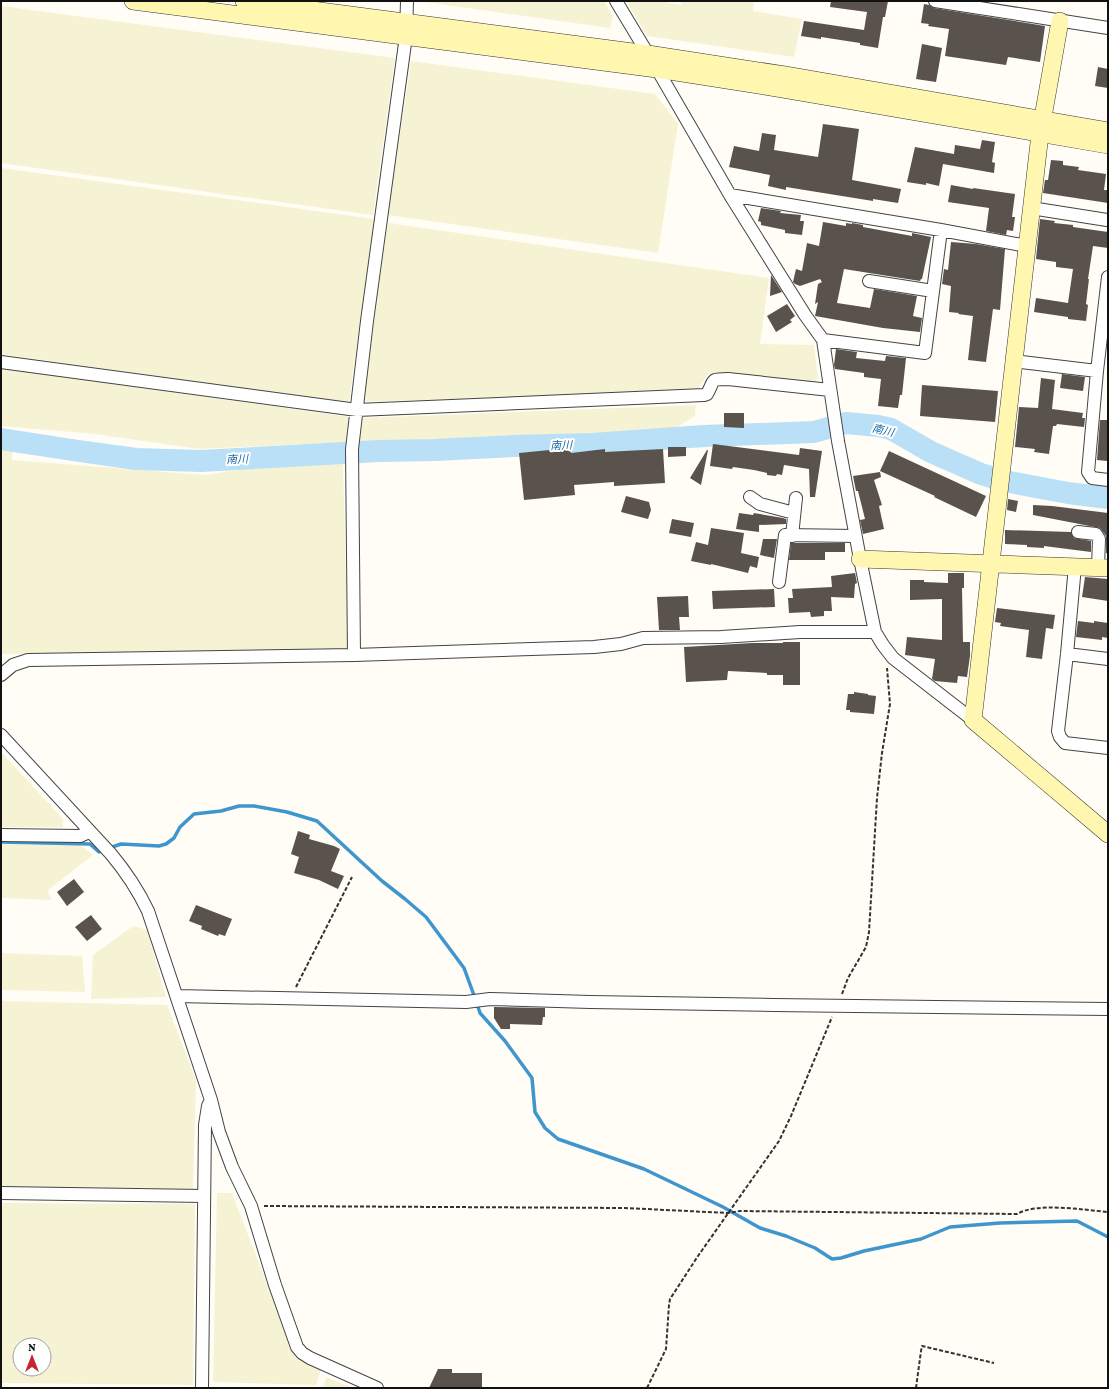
<svg xmlns="http://www.w3.org/2000/svg" width="1109" height="1389" viewBox="0 0 1109 1389" font-family="'Crimson Pro','Noto Sans JP',serif">
	<style>
		.farmland { fill: #f6f3d4; fill-rule: evenodd }
		.lines { fill: none; stroke-linecap: round; stroke-linejoin: round }
		.stream { stroke: #3f96cf; stroke-width: 3.5 }
		.river { stroke: #b9e0f7; stroke-width: 22 }
		.building { fill: #5a524d }
		.street-casing { stroke: #444; stroke-width: 14 }
		.secondary-casing { stroke: #333; stroke-width: 18 }
		.path { stroke: #333; stroke-width: 2; stroke-dasharray: 4 2; stroke-linecap: butt }
		.street { stroke: #fff; stroke-width: 12 }
		.secondary { stroke: #fff6b0; stroke-width: 17 }
		.labels { text-anchor: middle; dominant-baseline: central; stroke-width: 4; stroke-linejoin: round; paint-order: stroke }
		.water-label { font-size: 11px; font-style: italic; fill: #1768a6; stroke: #fff }
	</style>
	<rect width="100%" height="100%" fill="#fffdf5"/>
	<path class="farmland" d="M418,1h186l9,15 -3,12z
		M626,1h33l22,4 1,-4h72l-1,10 49,8 -8,38 -147,-21z
		M1,6l394,52 -22,157 -372,-52z
		M411,61l244,33 23,30 -20,129 -270,-38z
		M1,168l373,51 -25,184 -348,-49z
		M388,223l381,55 -9,66 54,1 4,34 -7,5 -103,-10 -12,17 -335,11z
		M1,368l348,49 -3,25 -147,7 -104,-15 -94,-8z
		M696,405l-1,11 -25,15 -311,12 4,-25z
		M1,448l12,3 -1,9 193,15 54,-8 84,-3 5,188 -347,2z
		M1,752l62,67v8h-62z
		M1,844l79,1 13,10 -45,35 3,10 -50,-2z
		M133,926l14,4 19,67 -75,2 2,-44z
		M1,953l81,3 3,36 -84,-2z
		M1,1001l166,4 29,75 -3,110 -192,-3z
		M217,1193h15l63,164 26,12 -5,16 -103,-3z
		M1,1203l194,1 -2,181 -192,-2zM20,1345h24v24h-24z
		M326,1377l27,11h-30z"/>
	<g class="lines">
		<path class="stream" d="M1,842l89,2 9,8 4,-2
			M109,848l12,-4 38,2 7,-2 8,-6 6,-11 14,-13 27,-3 18,-5h15l33,6 30,9 65,60 23,18 21,18 38,51 11,30
			M477,1004l3,9 25,28 27,37 3,34 10,16 13,11 86,30 79,38 37,21 26,8 29,12 17,11 9,-1 23,-7 57,-12 29,-12 50,-4 77,-2 31,16"/>
		<path class="river" d="M1,439l78,12 57,8 65,2 178,-10 56,-1 78,-4 79,-2 112,-8 110,-4 32,-9 32,3 13,3 40,23 50,22 23,7 64,12 40,5"/>
	</g>
	<path class="building" d="M831,1h57l-3,16h-2l-5,31 -18,-3v-2l-39,-6v2l-20,-3 3,-15 60,9 3,-18 -37,-5z
		M924,4l5,1 5,3 111,18 -5,36 -32,-5 -2,8 -61,-9 4,-27 -21,-3 1,-2 -8,-1z
		M922,44l20,4 -6,34 -20,-3z
		M1098,67l10,2v19l-13,-2z
		M823,124l36,5 -7,51 49,9 -3,14 -25,-4v2l-87,-14v3l-18,-4 2,-11 -41,-8 5,-21 25,5 3,-18 14,2 -2,15 44,7z
		M982,140l13,2 -3,20 3,1 -1,10 -51,-9 -4,22 -13,-3v2l-19,-3 8,-35 39,7 1,-9 25,4z
		M1051,160l12,1v4l16,2 -1,3 28,4 -2,16h4v13l-65,-10 2,-13h3z
		M951,185l22,4v-1l42,6 -3,23h3l-2,14 -6,-1 -1,5 -20,-4 3,-23 -41,-6z
		M761,208l20,3 -1,2 21,2 -1,6h4l-2,14 -17,-2v-3l-24,-5v-3l-3,-1z
		M1040,219l15,2 -1,2 19,2v2l35,5v16l-15,-2 -5,33h1l-3,25 2,1 -2,16 -18,-2v-2l-34,-5 2,-14 32,5 5,-34 -17,-2v-5l-20,-3z
		M823,222l23,4v-3l6,1v-1l11,2v2l49,9v-3l19,4 -9,42h-1l-1,2 -76,-12 -7,34 33,5 4,-19 43,7 -4,20 9,2 -2,14 -37,-4 -68,-12 3,-14 -3,2 3,-20 4,-2 -2,-3 -20,7 -5,-2 -2,-2 3,-13 6,2 5,-28 12,3z
		M951,242l25,2 29,5 -5,61 -7,-1 -7,53 -18,-2 5,-44 -15,-2 1,-1 -10,-1 2,-26 -9,-2 2,-15 4,1z
		M771,275l11,17 -12,4z
		M787,304l8,12 -5,4 2,2 -16,10 -9,-16z
		M836,349l21,3 -1,6 29,3 1,-5 20,2 -4,37h-2l-2,13 -20,-2 3,-27 -17,-2v-4l-29,-4 -1,-4z
		M1062,374l23,3 -2,14 -23,-3z
		M1041,378l14,2 -3,29 31,4 -1,5h3l-1,9 -27,-3 -1,2h-3l-4,28 -15,-2 1,-3 -20,-2 4,-40 19,1z
		M922,385l76,6 -3,31 -75,-6z
		M724,413h20v15l-20,-1z
		M1100,420h8l-1,41 -10,-1z
		M713,444l86,11 1,-7 22,3 -7,46h-5l-1,-28 -25,-4 -2,10 -5,-1 -1,2 -9,-1v-2l-13,-3 -21,-3 -1,2 -22,-3z
		M668,447h18v9l-18,1z
		M570,448l1,5 34,-4v3l58,-3 2,34 -51,3v-4l-40,3 1,10 -51,5 -5,-47z
		M707,450h1l-7,35 -11,-7z
		M889,451l97,45 -10,21 -42,-20 1,-1 -55,-25z
		M880,472l1,5 -7,3 8,25 -3,1 5,23 -21,5 -3,-14 5,-1 -7,-28h-2l-3,-15z
		M626,496l23,6 2,8 -3,9 -27,-7z
		M1008,499l10,2 -2,11 -9,-2z
		M1033,505l19,1 56,7v41l-2,-1v-17l-6,-8 -67,-13z
		M739,513l14,2 1,-2 29,5 3,1v5l-27,1v7l-23,-3z
		M672,519l22,4 -3,14 -22,-4z
		M711,528l33,5 -3,20 18,4 -2,11 -7,-2 -2,7 -37,-9v1l-20,-4 5,-19 12,3z
		M1005,530l66,2 3,6 17,3v11l-47,-6v2l-17,-1v-2l-22,-1z
		M763,539h14l-3,19 -14,-3z
		M791,543h54v9h-20v8h-36z
		M855,573l2,10 -2,1 -1,14 -23,-1 1,14h-8v5l-13,1 -1,-5 -21,1 -1,-15h5l-1,-9 40,-2 -1,-11z
		M948,573h16v15h-2l1,54h7v14l-3,21 -9,-1 -1,7 -22,-2 -3,-2 3,-20 -30,-4 2,-18 35,3v-41l-32,1v-20h14v2l24,1z
		M1085,577l23,2v22l-26,-4z
		M774,589l1,18 -62,2 -1,-18z
		M688,596l1,21h-10l1,13h-21l-2,-33z
		M997,608l58,7 -2,14 -7,-1 -4,31 -16,-2 3,-27 -29,-4 1,-3 -6,-1z
		M1078,621l16,2v-2l14,2v15l-6,-1v3l-26,-3z
		M783,642h17v43h-17v-10h-16v-2l-39,-2 -1,9 -41,2 -2,-35 68,-4h31z
		M854,692l14,2v1l8,1 -2,18 -24,-2v-2h-4l2,-16h6z
		M298,831l12,4 -1,4 25,7 6,3 -9,22 13,5 -6,13 -19,-9 -25,-7 5,-16 -8,-3z
		M74,879l10,13 -17,14 -10,-14z
		M196,905l36,14 -7,17 -6,-2 -1,2 -17,-7 1,-3 -13,-5z
		M91,915l11,14 -15,12 -12,-14z
		M494,1007l51,1v9h-2l-1,8 -32,-1v5h-9l-7,-11z
		M438,1369h14v4h30v15h-53z"/>
	<g class="lines">
		<g class="street-casing">
			<path id="street" d="M616,1l41,68 73,126 75,120 18,25 15,101 22,118 15,73 8,13 10,13 80,62
				M935,1l173,27
				M730,195l211,35 86,16
				M1031,208l76,12
				M1108,277l-11,94 -9,101 4,6 16,2
				M869,281l64,10
				M823,340l102,13 16,-123
				M1013,361l84,10
				M1,362l356,48 347,-15 3,-1c8,-14 2,-15 21,-15l102,11
				M750,497l10,7 34,9
				M1078,532l18,2 3,5 -1,28
				M792,536l4,-38
				M1075,566l-8,88 -9,77 2,6 5,6 43,5
				M779,582l6,-47 70,1
				M1067,654l41,5
				M354,655l240,-8 27,-3 22,-6 78,-1 79,-5h75
				M1,675l12,-10 15,-5 326,-5 -2,-206 15,-128 39,-285 1,-35
				M1,735l110,119c15,18 27,36 37,57l63,189 8,32 13,35 19,39 24,79 22,62 5,6 8,5 67,30
				M1,835l79,1 9,-4
				M177,996l289,6 24,-3 100,3 184,3 334,4
				M1,1193l203,3
				M202,1388l3,-263 3,-19 3,-6"/>
		</g>
		<g class="secondary-casing">
			<path id="secondary" d="M133,1l524,68 126,20 325,56
				M244,1l404,53 137,21 323,56
				M1060,21l-20,113 -67,586 135,114
				M860,559l248,9"/>
		</g>
		<path class="path" d="M296,987l56,-110
			M842,994l6,-16 18,-31 3,-15 8,-134 5,-45 8,-49 -3,-36
			M264,1206l361,2 103,5 12,-2 277,3c20,-12 67,-4 91,-2
			M647,1388l19,-39 3,-44 1,-6 28,-43 81,-115 12,-25 41,-99
			M916,1388l5,-37 1,-5 72,17"/>
		<use href="#street" class="street"/>
		<use href="#secondary" class="secondary"/>
	</g>
	<g class="labels">
		<g class="water-label">
			<text transform="translate(883 430) rotate(13)">南川</text>
			<text transform="translate(561 445) rotate(-2)">南川</text>
			<text transform="translate(237 459) rotate(-3)">南川</text>
		</g>
	</g>
	<rect width="1109" height="1389" fill="none" stroke="#111111" stroke-width="4"/>
	<g transform="translate(32 1357)"><circle r="19" fill="#ffffff" stroke="#a0a0a0"/>
	<path d="M0-3L7 15L0 10L-7 15Z" fill="#c4262e"/>
	<text y="-6" font-size="11" font-weight="bold" text-anchor="middle" fill="#111111">N</text>
	</g>
</svg>
